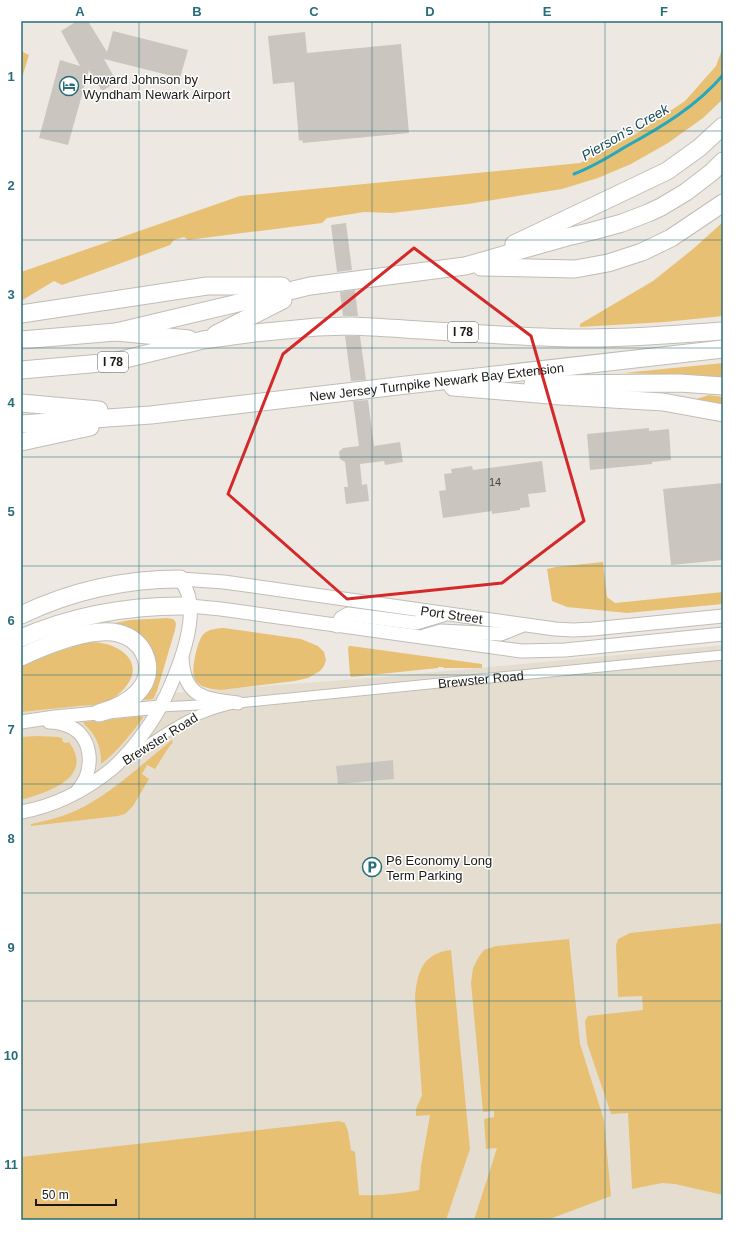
<svg xmlns="http://www.w3.org/2000/svg" width="744" height="1241" viewBox="0 0 744 1241" font-family="Helvetica,sans-serif">
	<style>
		.built { fill: #e5ded0 }
		.green { fill: #e8c074 }
		.lines { fill: none; stroke-linecap: round; stroke-linejoin: round }
		.stream { stroke: #26a8bf; stroke-width: 3 }
		.building { fill: #cac6bf }
		.street-casing { stroke: #c1bdb6; stroke-width: 11 }
		.secondary-casing { stroke: #c1bdb6; stroke-width: 15 }
		.highway-casing { stroke: #c1bdb6; stroke-width: 19 }
		.street { stroke: #fff; stroke-width: 9 }
		.secondary { stroke: #fff; stroke-width: 13 }
		.highway { stroke: #fff; stroke-width: 17 }
		.marked { fill: none; stroke: #d62828; stroke-width: 3; stroke-linejoin: round }
		.grid { fill: none; stroke: #266d7a; stroke-width: 1; stroke-opacity: 0.55 }
		.labels { text-anchor: middle; dominant-baseline: central; stroke-width: 3; stroke-linejoin: round; paint-order: stroke }
		.number-label { font-size: 11px; fill: #464440 }
		.shield { fill: #fff; stroke: #5f5e5c; stroke-width: 1 }
		.shield-label { font-size: 12px; font-weight: bold; fill: #1a1916 }
		.poi-label { font-size: 13px; fill: #1a1916; stroke: #fff; text-anchor: start }
		.street-label { font-size: 13px; fill: #1a1916; stroke: #fff }
		.water-label { font-size: 14px; font-style: italic; fill: #184b55; stroke: #fff }
		.neatline { fill: none; stroke: #266d7a; stroke-width: 1.5 }
		.grid-label { font-size: 13px; text-anchor: middle; font-weight: bold; fill: #266d7a }
	</style>
	<rect width="100%" height="100%" fill="#ede9e2"/>
	<path class="built" d="M723,645v575h-702v-510l124,-15 237,-18z"/>
	<path class="green" d="M723,47v52l-20,19 -35,25 -37,21 -33,14 -36,11 -94,15 -76,9 -28,-1 -37,6 -5,5 -134,17 -4,-3 -10,3 -4,5 -108,40 -8,-4 -33,20v-29l219,-76 340,-33 54,-28 51,-34 31,-35z
		M21,51l8,4 -8,26z
		M723,222v94l-58,6 -85,5v-3l73,-43 40,-32z
		M723,363v14l-38,-2 -62,-2z
		M709,395l14,2v11l-30,-8z
		M603,562l4,35 8,6 108,-11v12l-96,9 -60,-6 -15,-6 -5,-32 9,-2z
		M167,618l6,1 2,2 1,3 -1,6 -18,61 -4,8 -10,1c8,-11 11,-18 12,-32l-45,-44 20,-4z
		M224,628l77,11 17,7 6,6 2,8 -2,6 -4,5 -12,7 -13,3 -74,9c-29,-2 -31,-12 -25,-38 2,-7 4,-16 10,-20 5,-3 12,-4 18,-4z
		M87,642c31,-2 64,21 34,50 -5,5 -12,9 -18,11 -7,3 -17,2 -24,3 -20,2 -39,4 -58,6v-45l24,-11z
		M349,646h2l131,18v4h-38l-1,-1h-5v1l-87,9 -1,-2 -2,-27z
		M143,716v2c-13,17 -25,33 -42,46 0,-4 0,-9 -1,-13 -2,-11 -8,-20 -16,-27v-2z
		M37,736l21,1 4,1 1,4 3,1 3,-1c26,36 -21,50 -48,58v-63z
		M172,740l1,2 -4,5 -14,22 -8,-4 -5,9 7,5 -16,27 -8,8 -7,2 -87,10v-2c15,-3 30,-7 44,-13 35,-16 67,-47 97,-71z
		M723,923v272l-48,-11 -13,-1 -30,6 -4,-76 -17,1 -24,-71 -2,-22 3,-5 55,-6 -1,-14 -24,1 -2,-52 2,-6 12,-6z
		M569,939l11,105 24,76 7,76 -64,24h-73l23,-72 -11,1 -2,-30 10,-2v-6l-11,1 -12,-129 2,-15 5,-10 6,-8 12,-4z
		M451,950l19,199 -24,71h-425v-63l318,-36 6,2 3,8 3,19 4,2 4,43c20,1 40,-1 60,-5l2,-24 9,-51 -14,1c-1,-10 3,-12 6,-21l-7,-98c2,-25 8,-44 36,-47z"/>
	<g class="lines">
		<path class="stream" d="M574,174c18,-7 35,-17 51,-27 35,-19 72,-41 98,-72"/>
	</g>
	<path class="building" d="M77,21h11l19,31 6,-21 75,19 -8,28 -76,-19 13,23 -15,9 -13,-21 -21,75 -29,-7 21,-78 20,6 -19,-35z
		M305,32l2,21 94,-9 8,89 -106,10 -1,-3 -3,1 -5,-59 -21,2 -5,-48z
		M346,223l6,47 -15,2 -6,-47z
		M355,290l3,26h-15l-3,-24z
		M345,336h15l6,44 -15,1z
		M368,400l6,46 26,-4 3,20 -18,3 -1,-4 -24,3 2,21 5,-1 2,17 -23,3 -2,-17h4l-3,-25 -5,-3 -1,-7 4,-4 16,-2 -6,-45z
		M649,428v3l20,-2 2,31 -19,2v2l-62,6 -3,-36z
		M542,461l4,31 -18,2 2,13 -10,1v2l-28,4v-3l-49,7 -4,-27 7,-1 -2,-16 8,-1 -1,-4 21,-3 1,4z
		M723,483v77l-52,5 -8,-76z
		M393,760l1,19 -56,5 -2,-18z"/>
	<g class="lines">
		<g class="street-casing">
			<g id="street">
				<path d="M160,707l58,-3"/>
				<path id="s1" d="M128,758c36,-24 65,-47 110,-55l485,-48"/>
			</g>
		</g>
		<g class="secondary-casing">
			<g id="secondary">
				<path id="s2" d="M180,579l44,3 331,47 18,1 20,-1 130,-13"/>
				<path d="M190,606l31,3 300,42 44,-1 158,-16"/>
				<path d="M337,626l4,-8 7,-4 68,9 27,-8"/>
				<path d="M424,636l17,-5 60,3 22,-9"/>
				<path d="M182,658c2,39 22,41 56,45"/>
				<path d="M21,722l34,-5 105,-10"/>
				<path d="M49,722c7,0 15,2 22,5 23,12 23,45 7,63"/>
				<path d="M21,812c35,-6 65,-22 92,-44 12,-11 23,-24 32,-37 21,-28 52,-97 44,-133 -1,-7 -5,-13 -9,-19"/>
			</g>
		</g>
		<g class="highway-casing">
			<g id="highway">
				<path d="M514,244l153,-73 32,-23 24,-22"/>
				<path d="M481,267l94,2 33,-6 34,-11 29,-14 52,-35"/>
				<path d="M21,314l186,-28h75"/>
				<path d="M116,332l194,-46 155,-20 102,-29 26,-6 29,-8 26,-10 13,-6 25,-15 26,-20 11,-11"/>
				<path d="M216,334l67,-34"/>
				<path d="M21,340l95,-8 73,7"/>
				<path d="M21,370l92,-8 90,-22 51,-7 63,-6 34,-1 21,1c72,4 145,11 218,11 44,0 89,-4 133,-7"/>
				<path d="M533,384l146,-1 44,3"/>
				<path d="M453,387l108,9 102,6 60,11"/>
				<path d="M21,403l78,7"/>
				<path id="s3" d="M21,424l130,-9 264,-31 308,-35"/>
				<path d="M21,442l69,-15"/>
				<path d="M21,615c50,-24 104,-36 159,-36"/>
				<path d="M21,638c55,-24 109,-33 169,-32"/>
				<path d="M21,657c26,-12 68,-30 97,-24 11,3 21,10 26,20 15,33 -18,53 -45,60"/>
			</g>
		</g>
		<use href="#street" class="street"/>
		<use href="#secondary" class="secondary"/>
		<use href="#highway" class="highway"/>
	</g>
	<path class="marked" d="M414,248l117,88 53,185 -82,62 -155,16 -119,-105 55,-140z"/>
	<path class="grid" d="M139,21v1199M255,21v1199M372,21v1199M489,21v1199M605,21v1199M21,131h702M21,240h702M21,348h702M21,457h702M21,566h702M21,675h702M21,784h702M21,893h702M21,1001h702M21,1110h702"/>
	<defs>
		<g id="hotel-ring" transform="scale(1)"><circle r="9.5" fill="#fff" stroke="#266d7a" stroke-width="1.5"/><path d="M-6-4.5h1.5V1H6V5H4.5V3h-9V5H-6ZM-4 0a1.8 1.8 0 1 1 3.6 0ZM.5 0V-2.5h3Q6-2.5 6 0Z" fill="#266d7a"/></g>
		<g id="parking-ring" transform="scale(1)"><circle r="9.5" fill="#fff" stroke="#266d7a" stroke-width="1.5"/><path d="M-3.5-5.5H1a3.5 3.5 0 0 1 0 7H-1V5.5H-3.5ZM-1-3.4V-.6H.8a1.4 1.4 0 0 0 0-2.8Z" fill="#266d7a"/></g>
	</defs>
	<g fill-rule="evenodd">
		<use href="#hotel-ring" x="69" y="86"/>
		<use href="#parking-ring" x="372" y="867"/>
	</g>
	<g class="labels">
		<g class="number-label">
			<text x="495" y="482">14</text>
		</g>
		<g class="shield">
			<rect x="448" y="322" width="30" height="20" rx="3"/>
			<rect x="98" y="352" width="30" height="20" rx="3"/>
		</g>
		<g class="shield-label">
			<text x="463" y="332">I 78</text>
			<text x="113" y="362">I 78</text>
		</g>
		<g class="poi-label">
			<text x="83" y="79">Howard Johnson by<tspan x="83" dy="15">Wyndham Newark Airport</tspan></text>
			<text x="386" y="860">P6 Economy Long<tspan x="386" dy="15">Term Parking</tspan></text>
		</g>
		<g class="street-label">
			<text stroke="none"><textPath href="#s3" startOffset="418">New Jersey Turnpike Newark Bay Extension</textPath></text>
			<text stroke="none"><textPath href="#s2" startOffset="274">Port Street</textPath></text>
			<text stroke="none"><textPath href="#s1" startOffset="368">Brewster Road</textPath></text>
			<text transform="translate(160 739) rotate(-32)">Brewster Road</text>
		</g>
		<g class="water-label">
			<text transform="translate(625 132) rotate(-30)">Pierson's Creek</text>
		</g>
	</g>
	<rect width="744" height="1241" fill="none" stroke="#ffffff" stroke-width="44"/>
	<path d="M36 1199v6h80v-6" fill="none" stroke="#1a1916" stroke-width="2"/>
	<text x="42" y="1199" font-size="12" fill="#1a1916" stroke="#ffffff" stroke-width="3" paint-order="stroke">50 m</text>
	<rect x="22" y="22" width="700" height="1197" class="neatline"/>
	<g class="grid-label">
		<text x="80" y="16">A</text>
		<text x="197" y="16">B</text>
		<text x="314" y="16">C</text>
		<text x="430" y="16">D</text>
		<text x="547" y="16">E</text>
		<text x="664" y="16">F</text>
		<text x="11" y="81">1</text>
		<text x="11" y="190">2</text>
		<text x="11" y="299">3</text>
		<text x="11" y="407">4</text>
		<text x="11" y="516">5</text>
		<text x="11" y="625">6</text>
		<text x="11" y="734">7</text>
		<text x="11" y="843">8</text>
		<text x="11" y="952">9</text>
		<text x="11" y="1060">10</text>
		<text x="11" y="1169">11</text>
	</g>
</svg>
